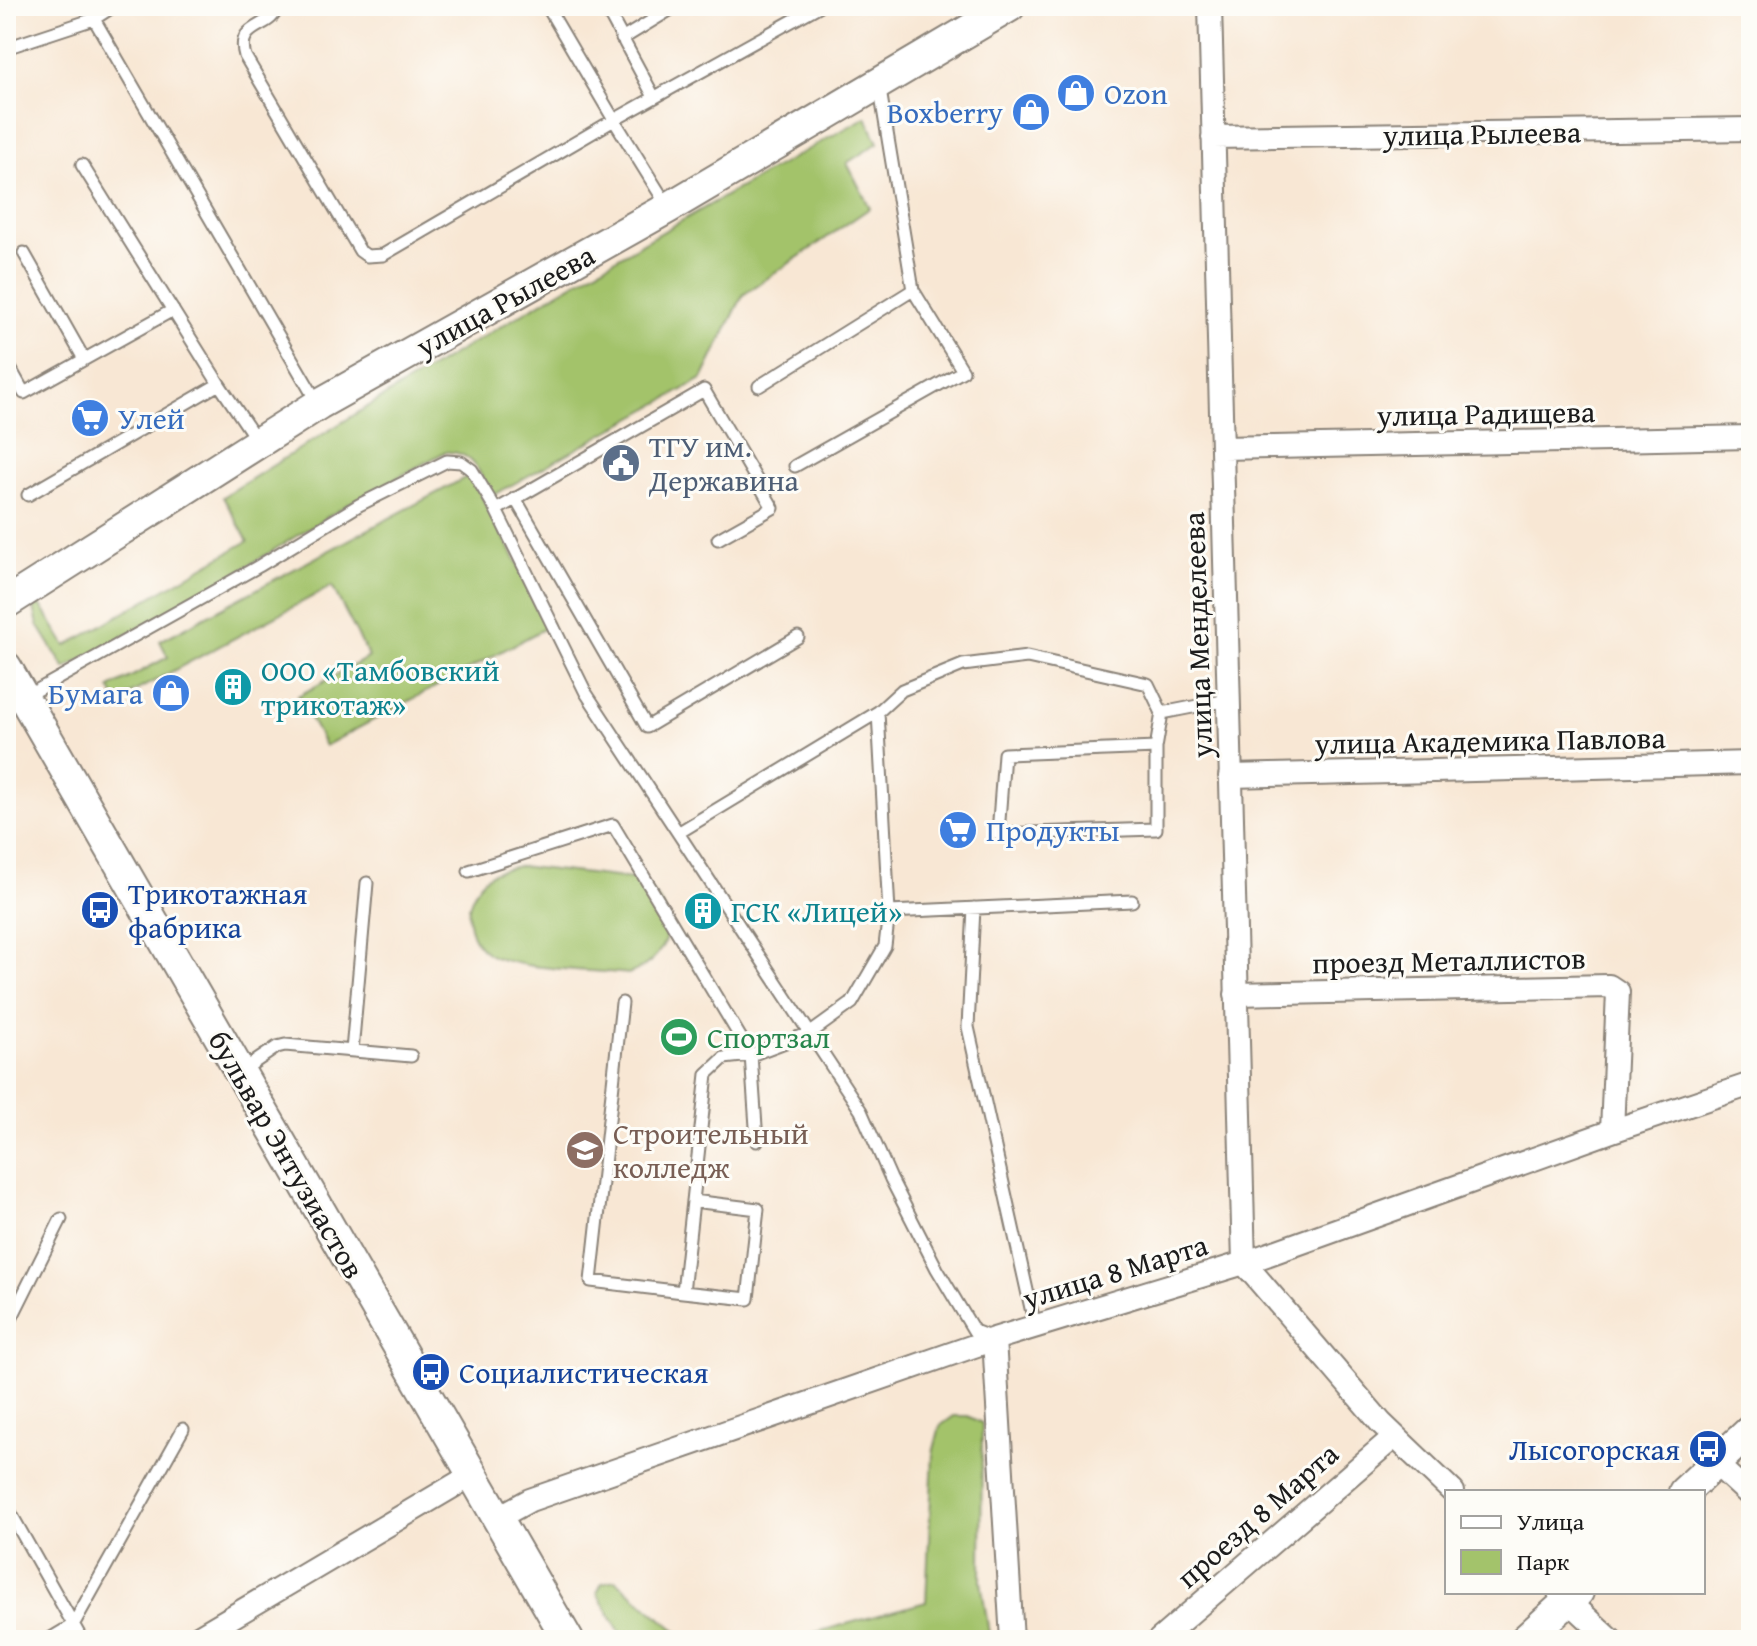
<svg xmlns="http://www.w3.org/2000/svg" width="1757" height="1646" viewBox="0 0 1757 1646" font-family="'Gentium Book Plus',serif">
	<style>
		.green { fill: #a3c36b; stroke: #607044; stroke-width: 2 }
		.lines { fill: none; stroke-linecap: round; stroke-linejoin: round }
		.lane-casing { stroke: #8a8278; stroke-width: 15 }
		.street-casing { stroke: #8a8278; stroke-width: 26 }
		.secondary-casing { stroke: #8a8278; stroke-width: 34 }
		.lane { stroke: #fff; stroke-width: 11 }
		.street { stroke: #fff; stroke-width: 22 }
		.secondary { stroke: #fff; stroke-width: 30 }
		.labels { text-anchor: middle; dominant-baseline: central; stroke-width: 6; stroke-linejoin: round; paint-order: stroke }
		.shop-label { font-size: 30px; fill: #366cbe; stroke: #fdfcf7; text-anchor: start }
		.street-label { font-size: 30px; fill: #1c1c1c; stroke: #fdfcf7 }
		.service-label { font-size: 30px; fill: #4e5e75; stroke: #fdfcf7; text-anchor: start }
		.culture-label { font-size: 30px; fill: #0d838f; stroke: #fdfcf7; text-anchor: start }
		.transit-label { font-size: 30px; fill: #164399; stroke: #fdfcf7; text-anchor: start }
		.leisure-label { font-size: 30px; fill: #27864d; stroke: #fdfcf7; text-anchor: start }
		.education-label { font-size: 30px; fill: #785e54; stroke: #fdfcf7; text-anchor: start }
	</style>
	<rect width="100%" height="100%" fill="#fdfcf7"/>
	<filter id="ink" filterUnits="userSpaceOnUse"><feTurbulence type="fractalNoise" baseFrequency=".0125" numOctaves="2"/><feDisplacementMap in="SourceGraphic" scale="16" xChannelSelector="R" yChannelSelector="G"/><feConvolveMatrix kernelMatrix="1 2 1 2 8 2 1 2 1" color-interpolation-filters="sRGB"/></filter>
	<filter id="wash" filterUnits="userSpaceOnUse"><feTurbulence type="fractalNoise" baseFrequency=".006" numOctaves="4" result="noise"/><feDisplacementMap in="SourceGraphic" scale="32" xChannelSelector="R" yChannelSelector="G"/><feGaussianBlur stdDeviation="1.8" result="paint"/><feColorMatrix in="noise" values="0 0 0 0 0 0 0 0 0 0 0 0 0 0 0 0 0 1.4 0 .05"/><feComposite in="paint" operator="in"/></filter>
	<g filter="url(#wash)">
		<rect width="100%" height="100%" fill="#f8e7d4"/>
		<path class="green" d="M866,117l12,26 -31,20 23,45 -127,87 -41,84 -210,117c-12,-22 -18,-46 -47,-44l-95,51 -125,77 -160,89 -27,-44 -4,-17 6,-4 26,42 182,-105 -25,-44c210,-134 425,-259 643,-380z
			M470,475l81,150 -226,121 -27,-50 71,-39 -37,-71 -215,115 -7,-13 58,-31 -8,-16z
			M519,866l114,13c48,23 45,77 -5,95 -34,-4 -115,-4 -141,-21 -17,-12 -23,-37 -15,-55 9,-24 24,-28 47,-32z
			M954,1416h14l14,7 -1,158 9,59h-202l138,-38 7,-149 7,-27z
			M615,1580l72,60h-63l-27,-47 5,-10z"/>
	</g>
	<g filter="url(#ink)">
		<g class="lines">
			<g class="lane-casing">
				<path id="lane" d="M278,6c-6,24 -43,16 -33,50l115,195 7,5 16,-1 231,-135 54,87
					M547,6l67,114 205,-114
					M605,6l49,91
					M94,19l20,-13
					M622,39l54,-33
					M6,48l88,-29 223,383
					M82,165l137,219
					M24,253l60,106
					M6,361l18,32 149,-83
					M759,386l154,-96
					M795,466l168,-95 -50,-81 -34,-206
					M28,495l191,-111 39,58
					M515,498l132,229 151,-90
					M496,510l208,-120 69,118 -55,31
					M25,697l234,-131 100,-61 88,-44 14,1 11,8 24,40 90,183 275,418 30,68 46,90 37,62 18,7
					M1156,748l-152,6 -6,80 158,-5v-81l6,-35 66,-13
					M678,833l200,-121
					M469,871l144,-46 138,230 -27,3 -17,16 -24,218 -92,-11 31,-278
					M974,908l-6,119 67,299
					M889,912l243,-11
					M352,1051l15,-168
					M240,1072l37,-25 8,-2 126,11
					M757,1141l-6,-86 61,-23 40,-29 33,-57 4,-34 -11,-200 24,-22 61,-25 64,-8 121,27 14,29
					M683,1292l65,7 10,-90 -65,-8
					M6,1329l55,-110
					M6,1505l76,135
					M48,1640l25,-15 110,-196"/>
			</g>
			<g class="street-casing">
				<path id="street" d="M1210,6l34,1257 137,160 72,69
					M1213,137l538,-8
					M1222,448l529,-11
					M1230,776l521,-13
					M1236,994l373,-8 9,6 -6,139
					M994,1339l18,301
					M1715,1463l36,33
					M497,1518l33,-18 464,-161 250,-76 368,-132 139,-47
					M1559,1592l52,48
					M193,1640l279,-165
					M1159,1640l235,-203"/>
			</g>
			<g class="secondary-casing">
				<path id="secondary" d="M6,603l313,-199 349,-196 342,-202
					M6,667l562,973
					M1684,1492l67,-62
					M1525,1640l53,-48"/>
			</g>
			<use href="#lane" class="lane"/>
			<use href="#street" class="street"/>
			<use href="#secondary" class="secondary"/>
		</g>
	</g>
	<defs>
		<g id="shop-disc" transform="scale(2)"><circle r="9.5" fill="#3f7fe0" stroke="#fdfcf7"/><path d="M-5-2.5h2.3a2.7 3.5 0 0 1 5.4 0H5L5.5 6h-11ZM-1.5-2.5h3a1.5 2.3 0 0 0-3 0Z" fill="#fff"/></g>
		<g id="supermarket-disc" transform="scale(2)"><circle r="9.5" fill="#3f7fe0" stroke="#fdfcf7"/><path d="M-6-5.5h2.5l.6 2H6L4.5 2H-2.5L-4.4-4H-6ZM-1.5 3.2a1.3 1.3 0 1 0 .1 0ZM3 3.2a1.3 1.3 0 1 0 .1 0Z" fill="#fff"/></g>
		<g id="civic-disc" transform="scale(2)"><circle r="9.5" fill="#5c6f8a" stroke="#fdfcf7"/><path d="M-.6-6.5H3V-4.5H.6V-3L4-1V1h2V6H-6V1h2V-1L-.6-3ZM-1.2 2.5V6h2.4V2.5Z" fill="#fff"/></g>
		<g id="building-disc" transform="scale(2)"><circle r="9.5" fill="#0f9aa8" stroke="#fdfcf7"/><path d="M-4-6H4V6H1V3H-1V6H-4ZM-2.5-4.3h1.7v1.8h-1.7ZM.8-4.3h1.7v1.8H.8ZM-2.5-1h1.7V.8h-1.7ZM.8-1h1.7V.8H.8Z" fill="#fff"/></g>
		<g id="bus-disc" transform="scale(2)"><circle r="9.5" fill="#1a4fb4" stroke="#fdfcf7"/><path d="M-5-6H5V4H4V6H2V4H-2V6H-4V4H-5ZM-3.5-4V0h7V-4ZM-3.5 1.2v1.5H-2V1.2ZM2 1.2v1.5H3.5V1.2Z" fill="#fff"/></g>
		<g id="stadium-disc" transform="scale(2)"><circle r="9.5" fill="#2e9e5b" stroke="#fdfcf7"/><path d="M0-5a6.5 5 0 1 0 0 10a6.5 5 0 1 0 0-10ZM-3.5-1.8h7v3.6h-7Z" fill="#fff"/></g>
		<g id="university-disc" transform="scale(2)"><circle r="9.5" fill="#8d6e63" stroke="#fdfcf7"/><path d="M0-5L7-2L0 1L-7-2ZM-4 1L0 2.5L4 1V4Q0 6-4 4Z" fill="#fff"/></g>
	</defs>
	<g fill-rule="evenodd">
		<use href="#shop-disc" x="1076" y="93"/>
		<use href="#shop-disc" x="1031" y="112"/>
		<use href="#supermarket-disc" x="90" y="418"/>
		<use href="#civic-disc" x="621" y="463"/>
		<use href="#building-disc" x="233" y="687"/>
		<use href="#shop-disc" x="171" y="693"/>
		<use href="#supermarket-disc" x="958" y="830"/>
		<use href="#bus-disc" x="100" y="910"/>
		<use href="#building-disc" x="703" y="911"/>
		<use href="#stadium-disc" x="679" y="1037"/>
		<use href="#university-disc" x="585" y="1150"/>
		<use href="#bus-disc" x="431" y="1372"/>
		<use href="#bus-disc" x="1708" y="1449"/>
	</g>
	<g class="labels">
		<g class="shop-label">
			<text x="1104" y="93">Ozon</text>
			<text x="1003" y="112" text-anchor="end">Boxberry</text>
			<text x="118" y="418">Улей</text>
			<text x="143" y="693" text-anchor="end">Бумага</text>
			<text x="986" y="830">Продукты</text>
		</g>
		<g class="street-label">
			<text transform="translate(1482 133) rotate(-1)">улица Рылеева</text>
			<text transform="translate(505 300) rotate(-29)">улица Рылеева</text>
			<text transform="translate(1486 413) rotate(-1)">улица Радищева</text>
			<text transform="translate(1197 635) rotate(-92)">улица Менделеева</text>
			<text transform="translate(1490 740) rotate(-1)">улица Академика Павлова</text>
			<text transform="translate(1449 960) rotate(-1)">проезд Металлистов</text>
			<text transform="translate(287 1154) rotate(60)">бульвар Энтузиастов</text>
			<text transform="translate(1115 1271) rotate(-17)">улица 8 Марта</text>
			<text transform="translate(1257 1515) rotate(-41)">проезд 8 Марта</text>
		</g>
		<g class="service-label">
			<text x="649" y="446">ТГУ им.<tspan x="649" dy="34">Державина</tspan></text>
		</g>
		<g class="culture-label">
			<text x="261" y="670">ООО «Тамбовский<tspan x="261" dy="34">трикотаж»</tspan></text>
			<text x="731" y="911">ГСК «Лицей»</text>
		</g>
		<g class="transit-label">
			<text x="128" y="893">Трикотажная<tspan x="128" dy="34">фабрика</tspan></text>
			<text x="459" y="1372">Социалистическая</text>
			<text x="1680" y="1449" text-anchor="end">Лысогорская</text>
		</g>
		<g class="leisure-label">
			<text x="707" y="1037">Спортзал</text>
		</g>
		<g class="education-label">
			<text x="613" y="1133">Строительный<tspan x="613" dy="34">колледж</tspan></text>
		</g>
	</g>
	<rect width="1757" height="1646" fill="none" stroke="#fdfcf7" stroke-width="32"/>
	<rect x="1445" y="1490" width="260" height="104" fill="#fdfcf7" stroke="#a3a29f" stroke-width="2"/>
	<rect x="1461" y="1516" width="40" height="12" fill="#ffffff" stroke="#a3a29f" stroke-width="2"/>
	<text x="1517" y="1530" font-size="24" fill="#1c1c1c">Улица</text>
	<rect x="1461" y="1550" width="40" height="24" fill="#a3c36b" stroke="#a3a29f" stroke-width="2"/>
	<text x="1517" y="1570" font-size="24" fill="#1c1c1c">Парк</text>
</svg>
